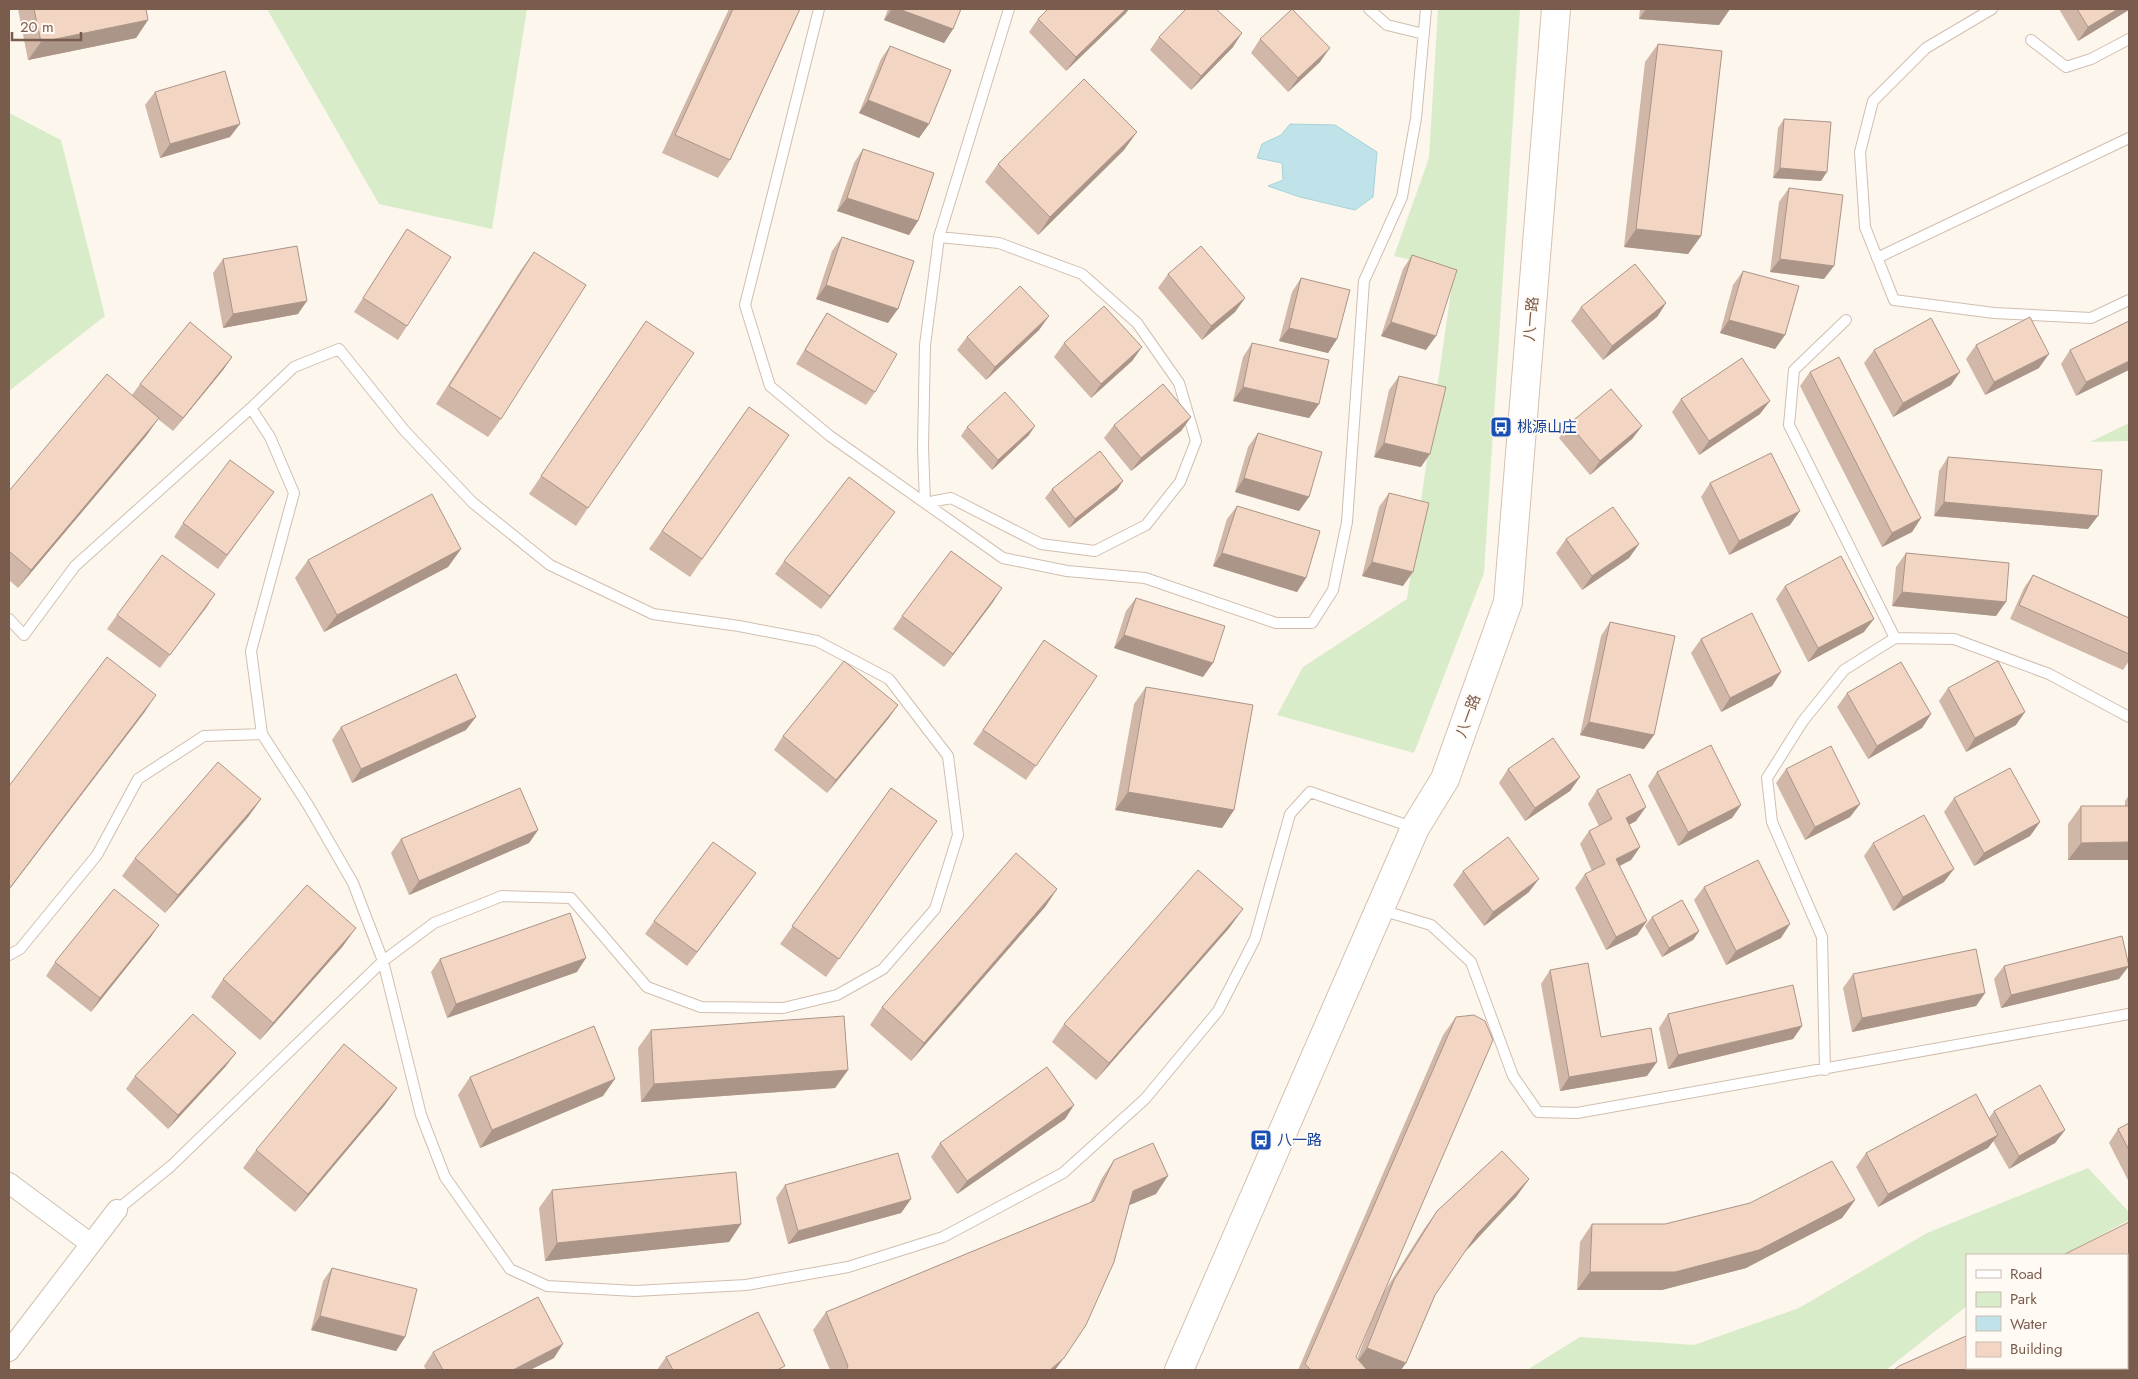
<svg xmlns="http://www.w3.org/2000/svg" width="2138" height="1379" viewBox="0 0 2138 1379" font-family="Jost,'Noto Sans SC',sans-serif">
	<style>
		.green { fill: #d8ecc9 }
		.water { fill: #bfe3e8; stroke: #a5d3da }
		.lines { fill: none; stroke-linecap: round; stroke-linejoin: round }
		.lane-casing { stroke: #d1beb0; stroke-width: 12 }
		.street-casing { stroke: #d1beb0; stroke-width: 22 }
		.secondary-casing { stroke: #d6c0b0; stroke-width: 30 }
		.lane { stroke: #fff; stroke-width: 10 }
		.street { stroke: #fff; stroke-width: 20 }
		.secondary { stroke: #fff; stroke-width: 28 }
		.wall { fill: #d1b7a8 }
		.shaded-wall { fill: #aa9588 }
		.building { fill: #f3d5c3; stroke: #aa9588 }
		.labels { text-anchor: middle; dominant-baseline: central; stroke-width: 4; stroke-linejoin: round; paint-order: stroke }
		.street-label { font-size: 15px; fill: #7a5c4d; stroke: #fffaf3 }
		.transit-label { font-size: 15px; fill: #164399; stroke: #fffaf3; text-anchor: start }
	</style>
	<rect width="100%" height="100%" fill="#fdf6ec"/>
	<path class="green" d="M267,9h260l-35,220 -113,-25z
		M1438,9h82l-36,564 -70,180 -137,-38 26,-48 104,-68 47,-329 -60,-14 35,-98z
		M9,113l52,27 44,176 -96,75z
		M2129,423v18l-39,1z
		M2088,1168l41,44v8l-66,35h-96v51l-81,64h-359l53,-33 114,8 105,-37 128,-75z"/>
	<path class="water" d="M1290,124l45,1 42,27 -4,45 -18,13 -55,-13 -32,-11 15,-6 -1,-17 -25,-5 5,-14 19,-9z"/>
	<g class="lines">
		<g class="lane-casing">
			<path id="lane" d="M819,9l-74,296 25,81 60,50 173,122 64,13 78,7 131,45h36l21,-33 14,-68 17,-241 38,-84 14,-79 10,-109
				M1369,9l18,16 37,9
				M1992,9l-66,39 -53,53 -13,51 5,75 29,73 100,13 97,5 38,-18
				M2031,40l35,27 25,-8 38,-20
				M939,237l60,6 83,31 55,49 42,60 17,58 -16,41 -34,43 -51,26 -54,-7 -90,-46 -26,5 -2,-55 2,-103 14,-108 70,-228
				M1877,258l252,-120
				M1846,320l-52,50 -5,55 106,213
				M9,619l15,16 51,-69 176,-158 19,29 24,56 -43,158 11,83 46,71 45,78 30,78 38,154 24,62 65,92 37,17 88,5 111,-6 102,-18 95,-30 120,-64 82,-74 73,-88 37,-72 35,-125 20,-22 105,36
				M1381,910l50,15 40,37 42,114 25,36 39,1 552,-99
				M9,955l11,-6 77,-94 41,-76 66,-43 58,-2
				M1825,1070l-3,-133 -50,-115 -5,-44 36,-57 41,-51 51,-32 59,1 95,35 80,43
				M117,1210l54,-44 212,-205 51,-38 68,-27 69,2 76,89 54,20 82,1 54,-13 46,-26 52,-60 23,-74 -10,-79 -59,-77 -72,-38 -78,-15 -86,-12 -103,-49 -77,-62 -69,-73 -65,-81 -45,18 -43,41"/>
		</g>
		<g class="street-casing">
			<path id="street" d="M9,1183l82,61
				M9,1351l108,-141"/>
		</g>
		<g class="secondary-casing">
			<path id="secondary" d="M1179,1370l236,-542 30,-49 63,-177 48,-593"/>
		</g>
		<use href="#lane" class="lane"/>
		<use href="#street" class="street"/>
		<use href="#secondary" class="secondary"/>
	</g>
	<path class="wall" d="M18,9h128l2,11 -12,18 -108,22z
		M729,9h71l-70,151 -12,18 -56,-25z
		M888,9h73l-8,20 -9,14 -60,-23z
		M1640,9h90l-11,16 -80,-6z
		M2059,9h70l-51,32z
		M1126,13l-60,58 -37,-39 9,-13z
		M1159,37l74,10 -42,43 -41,-40z
		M1260,39l60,23 -32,30 -37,-39z
		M1658,44l43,192 -13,18 -64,-7 21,-185z
		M890,46l39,78 -10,14 -60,-25 22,-54z
		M155,92l75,45 -70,21 -15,-53z
		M1784,119l37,62 -48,-3 5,-50z
		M863,149l55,72 -9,14 -72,-24 17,-48z
		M1124,150l-86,85 -53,-53 13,-18z
		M1789,188l35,91 -54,-7 9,-70z
		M407,229v97l-9,14 -44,-28z
		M842,237l46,86 -72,-24 16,-48z
		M534,252l-33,167 -13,18 -52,-33 85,-134z
		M1412,255l14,95 -45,-14 22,-67z
		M223,259l75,55 -75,14 -10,-55z
		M1743,271l42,64 -10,14 -55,-16 13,-48z
		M1168,274l77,24 -10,14 -33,28 -44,-52z
		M1301,278l36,61 -9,14 -49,-12 13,-49z
		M1666,303l-9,14 -54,43 -32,-39 10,-14z
		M827,313l48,79 -9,13 -70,-41 22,-37z
		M1049,316l-10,14 -53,50 -29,-30 10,-13z
		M2129,321l-53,75 -15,-32 9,-14z
		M634,339l-46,169 -12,18 -47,-32z
		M1064,343l78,4 -10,14 -41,37 -37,-41z
		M1252,343l67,61 -10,14 -76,-17 10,-44z
		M1976,345l63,23 -54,27 -19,-36z
		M1874,350l77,35 -58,32 -29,-54z
		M232,357l-9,13 -50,61 -15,-12 -12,17 -128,152 -9,-8v-89l123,-96 8,-11z
		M1810,372l111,146 -9,14 -30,15 -82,-161z
		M1399,376l22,91 -47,-10 15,-67z
		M1681,399l79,15 -61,41 -27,-43z
		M749,407l40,28 -99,142 -41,-28z
		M1191,417l-10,14 -50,40 -27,-33 10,-13z
		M1569,424l73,2 -10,13 -42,36 -31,-37z
		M967,427l62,8 -37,35 -31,-34z
		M1258,433l51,64 -10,14 -64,-19 13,-45z
		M1948,457l140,72 -154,-13 5,-45z
		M1123,481l-6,9 -48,38 -24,-30 7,-9z
		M1710,483l80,42 -61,30 -28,-58z
		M1389,493l14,93 -41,-10 17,-69z
		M264,505l-46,64 -44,-32 9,-14z
		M1237,506l69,72 -9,14 -84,-26 14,-47z
		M885,525l-64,84 -46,-35 9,-13z
		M1566,539l73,5 -10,14 -47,32 -26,-37z
		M461,549l-13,18 -124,65 -29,-54 13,-18z
		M1906,553l90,63 -104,-10 4,-39z
		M2033,575l96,43v43l-6,9 -113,-51 14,-31z
		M1785,586l79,46 -56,30 -32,-63z
		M215,594l-55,74 -53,-39 10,-14z
		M1136,598l67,79 -89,-29 12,-37z
		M993,602l-49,65 -51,-38 9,-13z
		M1610,622l34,127 -64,-14 21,-99z
		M1701,639l80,33 -9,14 -51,26 -30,-59z
		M1044,640l53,36 -71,104 -53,-36z
		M1146,687l88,123 -12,18 -107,-18 19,-106z
		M1948,688l68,37 -50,27 -27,-51z
		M1847,693l84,21 -9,14 -54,31 -31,-52z
		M898,705l-10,14 -61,74 -53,-43 9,-14z
		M341,727l125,3 -114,53 -20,-43z
		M1508,769l72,8 -10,14 -45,30 -26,-38z
		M1786,769l74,35 -10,13 -45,23 -29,-57z
		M1657,772l84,33 -9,13 -54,28 -30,-60z
		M891,788l46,33 -111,156 -46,-33z
		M1597,790l39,31 -7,4 11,22 -9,13 -12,6 28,55 -10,14 -31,15 -31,-62 10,-14 7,-3 -12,-27 9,-13 10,-5 -11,-22z
		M2129,795v65h-61v-36l13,-18h44v-5z
		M1954,798l86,24 -10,14 -56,30 -30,-54z
		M261,799l-13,18 -83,96 -43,-37 13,-18z
		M538,830l-9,13 -120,52 -18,-42 10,-14z
		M1873,843l71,39 -51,29 -29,-55z
		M1463,871l66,21 -45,34 -31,-41z
		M756,873l-69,93 -42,-32 9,-13z
		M1704,887l77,51 -55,27 -32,-65z
		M1057,889l-12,18 -134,154 -41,-36 12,-18z
		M1652,917l47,14 -6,9 -31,17 -17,-31z
		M159,925l-9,13 -59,74 -45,-36 9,-14z
		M1230,927l-134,153 -44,-38 12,-18z
		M343,946l-83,94 -49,-43 12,-18z
		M440,959l137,13 -130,46 -16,-46z
		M2004,966l115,13 -118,29 -7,-29z
		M1550,970l51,67 46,39 -87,15 -19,-107z
		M1853,974l132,19 -9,13 -124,26 -9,-44z
		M1668,1014l134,12 -9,13 -125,30 -9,-41z
		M1456,1017l-100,340 1,2 24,-62 43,-68 13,-18 92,-32 -13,18 -50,53 -31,45 -29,68 -5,7h-103l145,-335z
		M651,1030l197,40 -13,18 -194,14 -3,-54z
		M226,1066l-58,63 -42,-40 9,-13z
		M470,1077l133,19 -123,52 -22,-53z
		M397,1088l-13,18 -89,106 -52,-44 13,-18z
		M1074,1105l-9,14 -108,75 -26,-37 9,-14z
		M1994,1111l71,19 -10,13 -46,26 -16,-28 -5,7 -110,59 -22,-40 10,-14 123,-35z
		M2129,1123v59l-20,-39 9,-14z
		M1114,1160l42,34 -27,11 -74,165h-225l-17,-40 13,-18 264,-109 12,-25z
		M785,1185l126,14 -10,14 -113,31 -12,-46z
		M552,1190l189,34 -12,18 -184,19 -6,-53z
		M1855,1200l-13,18 -96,50 -84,22h-85l3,-48 12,-18h73z
		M332,1268l73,69 -9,14 -85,-21 12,-49z
		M433,1352l121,6 -24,12h-104l-2,-4z
		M666,1357l116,13h-125z"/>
	<path class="shaded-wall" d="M892,9h7l54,20 -9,14 -60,-23z
		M1126,9h3l-3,4 -60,58 10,-14z
		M1646,9h84l-11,16 -80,-6z
		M2118,9h11v1l-51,31 10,-14z
		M148,20l-12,18 -108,22 13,-18z
		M1242,33l-9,14 -42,43 10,-14z
		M1330,48l-10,14 -32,30 10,-14z
		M868,100l61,24 -10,14 -60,-25z
		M240,124l-10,13 -70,21 10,-14z
		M1137,132l-13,18 -86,85 12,-18z
		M1780,168l47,4 -6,9 -48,-3z
		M847,198l71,23 -9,14 -72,-24z
		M1636,229l65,7 -13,18 -64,-7z
		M1780,259l54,7 -10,13 -54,-7z
		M826,285l72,24 -10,14 -72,-24z
		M1245,298l-10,14 -33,28 9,-14z
		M307,301l-9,13 -75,14 10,-14z
		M1666,303l-9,14 -54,43 9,-14z
		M1049,316l-10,14 -53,50 9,-13z
		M1729,320l56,15 -10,14 -55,-16z
		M1391,322l45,14 -10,14 -45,-14z
		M1289,328l48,11 -9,14 -49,-12z
		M1142,347l-10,14 -41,37 10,-14z
		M2049,354l-10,14 -54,27 9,-13z
		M232,357l-9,13 -50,61 10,-13z
		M2129,361v9l-53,26 10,-14z
		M1960,372l-9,13 -58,32 10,-14z
		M1243,387l76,17 -10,14 -76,-17z
		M1770,401l-10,13 -61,41 10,-14z
		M1191,417l-10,14 -50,40 10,-13z
		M159,418l-13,18 -128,152 13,-18z
		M1035,426l-6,9 -37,35 6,-10z
		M1642,426l-10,13 -42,36 10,-14z
		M1384,443l46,11 -9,13 -47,-10z
		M1244,478l65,19 -10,14 -64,-19z
		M1123,481l-6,9 -48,38 6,-9z
		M1944,502l154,14 -10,13 -154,-13z
		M1800,511l-10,14 -61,30 10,-14z
		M895,512l-10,13 -64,84 9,-13z
		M1921,518l-9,14 -30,15 10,-14z
		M1639,544l-10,14 -47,32 10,-14z
		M461,549l-13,18 -124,65 13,-17z
		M1222,553l84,25 -9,14 -84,-26z
		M1372,562l41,10 -10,14 -41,-10z
		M1002,588l-9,14 -49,65 9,-13z
		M1902,592l104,10 -10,14 -104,-10z
		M215,594l-9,14 -46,60 10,-13z
		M1874,619l-10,13 -56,30 10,-14z
		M1124,635l89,28 -10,14 -89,-29z
		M1781,672l-9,14 -51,26 9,-14z
		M156,695l-12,18 -135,177v-1z
		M898,705l-10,14 -61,74 9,-13z
		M2025,712l-9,13 -50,27 9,-14z
		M1931,714l-9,14 -54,31 9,-13z
		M476,717l-10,13 -114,53 9,-14z
		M1589,722l65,13 -10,14 -64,-14z
		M1580,777l-10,14 -45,30 10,-13z
		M1128,792l106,18 -12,18 -107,-18z
		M261,799l-13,18 -83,96 13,-18z
		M1860,804l-10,13 -45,23 10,-13z
		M1741,805l-9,13 -54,28 10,-14z
		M1646,807l-10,14 -20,10 10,-13z
		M2040,822l-10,14 -56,30 10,-13z
		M538,830l-9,13 -120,52 10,-14z
		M2129,842v18h-61l13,-17z
		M1640,847l-9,13 -25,13 10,-14z
		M1954,869l-10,13 -51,29 10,-14z
		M756,873l-10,14 -59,79 10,-14z
		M1539,879l-10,13 -45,34 9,-14z
		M1057,889l-12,18 -134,154 13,-18z
		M1243,909l-13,18 -134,153 13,-17z
		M1647,921l-10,14 -31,15 10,-13z
		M1790,924l-9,14 -55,27 10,-14z
		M159,925l-9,13 -59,74 9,-14z
		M356,928l-13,18 -83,94 13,-17z
		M1699,931l-6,9 -31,17 7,-9z
		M586,958l-9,14 -130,46 9,-14z
		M2129,966l-10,13 -118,29 10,-13z
		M1985,993l-9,13 -124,26 10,-14z
		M1802,1026l-9,13 -125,30 10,-14z
		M236,1053l-10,13 -58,63 10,-14z
		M1657,1062l-10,14 -87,15 9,-14z
		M848,1070l-13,18 -194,14 13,-18z
		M615,1079l-12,17 -123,52 12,-18z
		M397,1088l-13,18 -89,106 13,-18z
		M1074,1105l-9,14 -108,75 10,-13z
		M2065,1130l-10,13 -46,26 10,-13z
		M1998,1135l-10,13 -110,59 10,-13z
		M1168,1176l-12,18 -36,15 13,-18z
		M1529,1179l-13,18 -51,55 12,-18z
		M911,1199l-10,14 -113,31 10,-13z
		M1855,1200l-13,18 -96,50 -84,22h-85l13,-18z
		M741,1224l-12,18 -184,19 12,-18z
		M2129,1277v12l-2,1v-12z
		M320,1316l85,21 -9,14 -85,-21z
		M563,1344l-9,14 -24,12h-17z
		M1367,1348l39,15 -5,7h-36l-11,-4z
		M1064,1358l-9,12h-5z"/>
	<path class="building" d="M34,9h112l2,11 -107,22z
		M733,9h67l-70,151 -55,-25z
		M899,9h62l-8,20z
		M1048,9h78l-50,48 -38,-38z
		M1186,9h30l26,24 -41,43 -42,-39z
		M1292,9l38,39 -32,30 -38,-39z
		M2077,9h41l-30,18z
		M1658,44l64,7 -21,185 -65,-7z
		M890,46l61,24 -22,54 -61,-24z
		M225,71l15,53 -70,20 -15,-52z
		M1084,79l53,53 -87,85 -52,-53z
		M1784,119l47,3 -4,50 -47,-4z
		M863,149l71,24 -16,48 -71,-23z
		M1789,188l54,7 -9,71 -54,-7z
		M407,229l44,28 -44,69 -44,-28z
		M842,237l72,24 -16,48 -72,-24z
		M297,246l10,55 -74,13 -10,-55z
		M1201,246l44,52 -34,28 -43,-52z
		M534,252l52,33 -85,134 -52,-33z
		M1412,255l45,15 -21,66 -45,-14z
		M1635,264l31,39 -54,43 -31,-39z
		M1743,271l56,15 -14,49 -56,-15z
		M1301,278l49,12 -13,49 -48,-11z
		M1020,286l29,30 -54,51 -28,-30z
		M1104,306l38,41 -41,37 -37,-41z
		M827,313l70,41 -22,38 -70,-42z
		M2030,317l19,37 -55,28 -18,-37z
		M1931,318l29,54 -57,31 -29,-53z
		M646,321l48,32 -106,155 -47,-32z
		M2129,321v40l-43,21 -16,-32z
		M190,322l42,35 -49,61 -43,-34z
		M1252,343l77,17 -10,44 -76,-17z
		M1839,357l82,161 -29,15 -82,-161z
		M1742,358l28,43 -61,40 -28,-42z
		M107,374l52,44 -128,152 -22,-19v-60z
		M1399,376l47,11 -16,67 -46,-11z
		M1163,384l28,33 -50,41 -27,-33z
		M1611,389l31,37 -42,35 -31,-37z
		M1005,392l30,34 -37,34 -31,-33z
		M749,407l40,28 -87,124 -40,-28z
		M1258,433l64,19 -13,45 -65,-19z
		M1100,451l23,30 -48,38 -23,-30z
		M1771,453l29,58 -61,30 -29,-58z
		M1948,457l154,13 -4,46 -154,-14z
		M230,460l44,32 -47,63 -44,-32z
		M849,477l46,35 -65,84 -46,-35z
		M1389,493l40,10 -16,69 -41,-10z
		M432,494l29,55 -124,66 -29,-55z
		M1237,506l83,25 -14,47 -84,-25z
		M1613,507l26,37 -47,32 -26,-37z
		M951,551l51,37 -49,66 -51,-38z
		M1906,553l103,10 -3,39 -104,-10z
		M162,555l53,39 -45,61 -53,-40z
		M1841,556l33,63 -56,29 -33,-62z
		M2033,575l96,43v36l-110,-49z
		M1136,598l89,28 -12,37 -89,-28z
		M1752,613l29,59 -51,26 -29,-59z
		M1610,622l65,14 -21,99 -65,-13z
		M1044,640l53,36 -61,90 -53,-36z
		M107,657l49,38 -147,194v-103z
		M844,661l54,44 -62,75 -53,-44z
		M1998,661l27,51 -50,26 -27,-50z
		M1901,662l30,52 -54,32 -30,-53z
		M456,674l20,43 -115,52 -20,-42z
		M1146,687l107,18 -19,105 -106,-18z
		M1553,738l27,39 -45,31 -27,-39z
		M1711,745l30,60 -53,27 -31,-60z
		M1831,746l29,58 -45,23 -29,-58z
		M218,762l43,37 -83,96 -43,-37z
		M2010,768l30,54 -56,31 -30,-55z
		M1630,774l16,33 -20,11 14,29 -24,12 31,62 -31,16 -31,-63 20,-10 -16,-33 23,-12 -15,-29z
		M520,788l18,42 -119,51 -18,-42z
		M891,788l46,33 -98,138 -47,-33z
		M2081,806h48v36l-48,1z
		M1924,815l30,54 -51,28 -30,-54z
		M1508,837l31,42 -46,33 -30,-41z
		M713,842l43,31 -59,79 -43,-31z
		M1016,853l41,36 -133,154 -42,-36z
		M1758,860l32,64 -54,27 -32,-64z
		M1198,870l45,39 -134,154 -45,-39z
		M307,885l49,43 -83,95 -50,-44z
		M114,889l45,36 -59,73 -45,-36z
		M1682,900l17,31 -30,17 -17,-31z
		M570,913l16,45 -130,46 -16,-45z
		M2122,936l7,30 -118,29 -7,-29z
		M1976,949l9,44 -123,25 -9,-44z
		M1588,963l13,74 50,-9 6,34 -88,15 -19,-107z
		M1793,985l9,41 -124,29 -10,-41z
		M193,1014l43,39 -58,62 -43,-39z
		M1474,1015l11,6 8,19 -137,317 11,13h-56l-6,-6 151,-347z
		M844,1016l4,54 -194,14 -3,-54z
		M594,1026l21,53 -123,51 -22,-53z
		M344,1044l53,44 -89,106 -52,-44z
		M1047,1067l27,38 -107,76 -27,-38z
		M2040,1085l25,45 -46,26 -25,-45z
		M1976,1094l22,41 -110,59 -22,-41z
		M2129,1123v27l-11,-21z
		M1153,1143l15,33 -35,15 -19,71 -28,63 -22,33 -14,12h-204l2,-4 -22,-54 268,-111 20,-41z
		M1502,1151l27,28 -52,55 -42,61 -29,68 -39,-15 27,-68 43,-69z
		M898,1153l13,46 -113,32 -13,-46z
		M1832,1161l23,39 -96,50 -84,22h-85l2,-48h73l85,-21z
		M736,1172l5,52 -184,19 -5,-53z
		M2129,1222v55l-2,1v-23h-64z
		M332,1268l85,21 -12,48 -85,-21z
		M538,1297l25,47 -50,26h-70l-10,-18z
		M758,1312l27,54 -8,4h-104l-7,-13z
		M1966,1336l1,32h16l2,2h-91l5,-4z"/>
	<defs>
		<g id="bus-square" transform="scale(1.125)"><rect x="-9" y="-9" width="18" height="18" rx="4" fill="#1a4fb4" stroke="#fffaf3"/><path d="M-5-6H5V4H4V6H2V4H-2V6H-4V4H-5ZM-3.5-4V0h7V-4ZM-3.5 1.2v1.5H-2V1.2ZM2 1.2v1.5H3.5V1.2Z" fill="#fff"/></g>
	</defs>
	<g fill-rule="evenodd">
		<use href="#bus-square" x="1501" y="427"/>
		<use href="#bus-square" x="1261" y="1140"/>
	</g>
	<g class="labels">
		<g class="street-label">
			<text transform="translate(1531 319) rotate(-85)">八一路</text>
			<text transform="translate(1468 716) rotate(-70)">八一路</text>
		</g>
		<g class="transit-label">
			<text x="1517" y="427">桃源山庄</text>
			<text x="1277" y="1140">八一路</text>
		</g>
	</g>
	<rect width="2138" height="1379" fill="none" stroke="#7a5c4d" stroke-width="20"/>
	<rect x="1966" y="1254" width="162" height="115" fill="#fffaf3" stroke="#cabbb1"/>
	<rect x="1976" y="1270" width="25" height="8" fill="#ffffff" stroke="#cabbb1"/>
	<text x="2010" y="1279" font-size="15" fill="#7a5c4d">Road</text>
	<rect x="1976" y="1292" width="25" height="15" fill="#d8ecc9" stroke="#cabbb1"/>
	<text x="2010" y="1304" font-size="15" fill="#7a5c4d">Park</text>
	<rect x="1976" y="1316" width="25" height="15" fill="#bfe3e8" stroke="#cabbb1"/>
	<text x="2010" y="1329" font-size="15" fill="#7a5c4d">Water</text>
	<rect x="1976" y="1342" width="25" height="15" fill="#f3d5c3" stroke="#cabbb1"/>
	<text x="2010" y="1354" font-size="15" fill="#7a5c4d">Building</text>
	<path d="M12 32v8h69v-8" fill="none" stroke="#7a5c4d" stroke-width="2.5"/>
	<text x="20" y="32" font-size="15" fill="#7a5c4d" stroke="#fffaf3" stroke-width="4" paint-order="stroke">20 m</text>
</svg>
